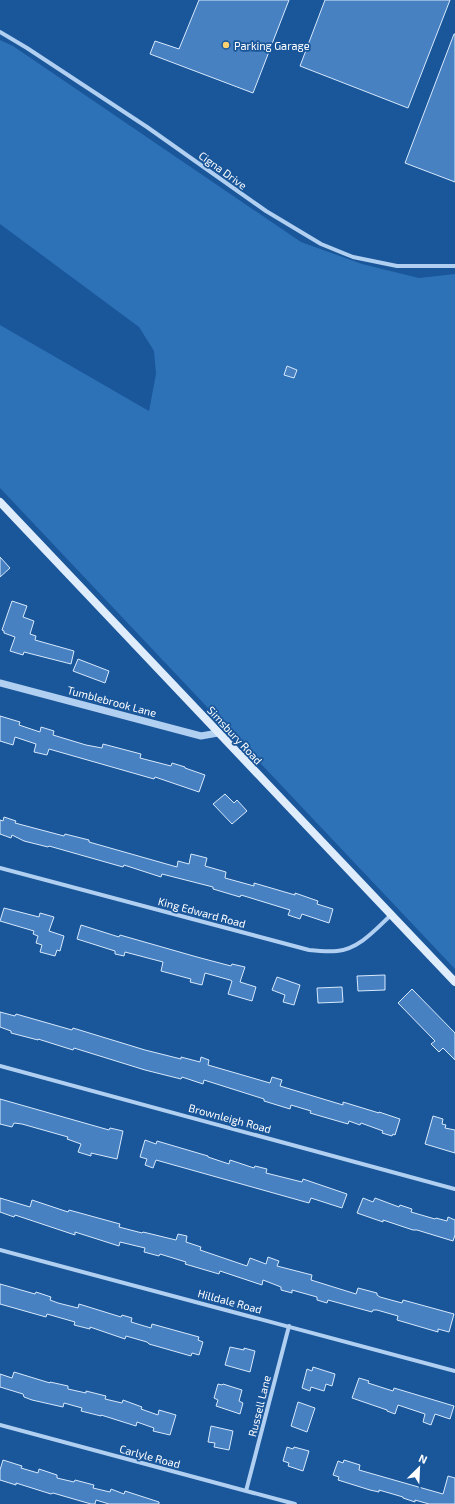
<svg xmlns="http://www.w3.org/2000/svg" width="455" height="1504" viewBox="0 0 455 1504" font-family="'Exo 2',sans-serif">
	<style>
		.green { fill: #2d71b7 }
		.building { fill: #4781c2; stroke: #d7e9fc }
		.lines { fill: none; stroke-linecap: round; stroke-linejoin: round }
		.minor { stroke: #b0cff1; stroke-width: 4 }
		.tertiary { stroke: #b0cff1; stroke-width: 7 }
		.secondary { stroke: #deecfc; stroke-width: 8 }
		.poi-dot { fill: #ffd170; stroke: #1a569a; stroke-width: 1.5 }
		.labels { text-anchor: middle; dominant-baseline: central; stroke-width: 3.5; stroke-linejoin: round; paint-order: stroke }
		.poi-label { font-size: 11px; fill: #fff; stroke: #1a569a; text-anchor: start }
		.street-label { font-size: 11px; fill: #fff; stroke: #1a569a }
	</style>
	<rect width="100%" height="100%" fill="#1a569a"/>
	<path class="green" d="M0,40l13,6 288,196 61,22 57,14 36,-4v695l-455,-481v-163l149,86 7,-37 -2,-23 -15,-24 -139,-103z"/>
	<path class="building" d="M199,0h90l-36,93 -103,-39 5,-13 24,8z
		M325,0h125l-42,108 -108,-42z
		M454,34h1v148l-50,-19z
		M287,366l10,4 -3,8 -10,-3z
		M0,557l10,11 -10,9z
		M12,601l15,5 -4,11 11,4 -4,13 6,2 -1,4 39,11 -3,13 -47,-12 -1,3 -13,-4 5,-14 -11,-4v-2l-2,-1z
		M78,659l31,12 -4,12 -32,-12z
		M0,716l20,6 -1,3 21,7 1,-5 13,4 -1,4 33,10 16,3 1,-4 38,10 -1,4 31,8 1,-3 13,4v1l20,7 -6,17 -44,-15 -1,2 -105,-30 -2,6 -13,-3 2,-8 -21,-7 -2,8 -13,-4z
		M225,794l9,9 3,-3 10,11 -15,13 -19,-20z
		M4,817l12,4 -1,2 49,13 1,-2 24,6v2l88,25 1,-6 11,3 2,-10 16,4 -2,8 21,6 -1,6 29,8v-3l41,12v-2l23,8 -1,3 16,5 -4,14 -27,-9 -2,5 -12,-4 2,-5 -49,-15 -1,2 -27,-8v-2l-51,-13 -1,3 -37,-12 -1,2 -74,-21 -1,1 -24,-6 -12,-6 -1,3 -11,-4v-14l3,1z
		M4,908l35,9 1,-4 14,4 -5,14 15,5 -4,15 -3,-1 -2,6 -15,-4 2,-7 -6,-2 2,-7 -5,-2 1,-3 -34,-10z
		M81,925l38,12 1,-2 77,22 34,9 1,-2 13,3 -5,15 16,5 -4,14 -24,-7 4,-13 -2,-1 -25,-7 -3,12 -12,-3 1,-3 -30,-8 2,-9 -38,-10 -1,4 -9,-2v-3l-38,-12z
		M385,975v15l-27,1 -1,-15z
		M277,977l23,8 -6,20 -11,-3 2,-7 -13,-5z
		M342,987l1,15 -25,1 -1,-15z
		M412,989l43,44v27l-12,-12 -4,4 -8,-8 4,-3 -37,-38z
		M0,1012l15,4 1,-2 56,16 1,-2 72,22 36,9v-2l19,5 1,-5 8,3 -1,5 62,18 2,-6 10,3 -2,6 63,19v-3l36,11v-1l21,7 -5,16 -2,-1 -1,2 -10,-3 1,-2 -22,-8 -1,2 -11,-4 -1,3 -38,-11 1,-2 -20,-6 -1,4 -26,-8v-2l-60,-19 -1,4 -21,-7 -1,2 -36,-9 -71,-22 -1,2 -35,-11v1l-27,-7v-2l-11,-4z
		M0,1099l109,31 1,-2 13,3 -6,28 -26,-6v3l-13,-4 3,-8 -14,-5 1,-2 -46,-13 -8,-1 -2,4 -12,-3z
		M433,1116l10,3 -1,5 4,1 -1,3 10,2v23l-30,-9z
		M145,1140l11,4 1,-3 51,15v1l21,7 1,-4 24,8 1,-2 12,3 -1,4 36,9 1,-3 44,15 -5,14 -31,-10 -2,5 -153,-43 -3,8 -8,-3 2,-6 -7,-2z
		M0,1198l30,9 2,-7 36,12 1,-2 51,14 -1,3 23,6 1,-1 33,8 2,-6 9,2 -1,6 15,5 -1,3 47,16 3,-8 16,6 2,-7 11,4 -2,5 35,9 -1,5 45,14 2,-6 19,5v2l3,2 22,6 1,-3 51,14 -5,18 -11,-3v3l-41,-12 1,-4 -21,-6h-4l-1,2 -44,-12 -1,3 -10,-3v-3l-25,-7v3l-11,-3v-3l-18,-7 -1,5 -42,-14 -1,3 -34,-10 1,-2 -26,-8 -1,2 -15,-4 1,-4 -25,-6 -1,4 -44,-14v3l-60,-20 -1,2 -14,-5z
		M363,1198l10,4 2,-4 24,9 1,-2 12,4 -1,3 24,7 1,-1 11,3 1,-4 7,3v15l-2,6 -36,-11h-4l-30,-10v2l-26,-9z
		M0,1284l35,10 1,-2 15,5 -1,3 8,3 20,5 1,-4 42,13 1,-2 10,3 -1,4 20,6 1,-4 47,13 -1,3 5,2 -4,13 -7,-2 -1,3 -42,-12 -2,-2 -21,-6 -1,3 -35,-12v2l-16,-4 1,-3 -28,-8 -1,3 -46,-13z
		M230,1347l14,3v-2l11,3 -5,21 -25,-7z
		M313,1367l22,7 -3,12 -6,-2 -2,7 -13,-4 -1,4 -8,-3 5,-19 5,2z
		M14,1372l36,11v-1l18,4v3l18,4v-2l20,5 -1,3 17,4 1,-3 19,7 -1,2 17,6 1,-5 17,5 -6,20 -17,-4 1,-3 -17,-6 -1,4 -35,-11v1l-20,-5 1,-3 -18,-5 -1,4 -31,-7 -8,-3 -1,-3 -23,-7v-13l12,4z
		M359,1378l10,3 -1,2 25,8 1,-3 60,18 -4,13 -15,-5 -4,11 -8,-3 2,-8 -27,-9 -3,9 -8,-3v-1l-35,-12z
		M218,1384l4,1 1,-1 19,6 -3,11 4,2 -3,11 -24,-8 2,-6 -4,-2z
		M298,1402l17,6 -8,24 -16,-6z
		M211,1426l22,5 -4,19 -15,-3 1,-4 -7,-1z
		M287,1447l6,2 1,-2 15,4 -6,20 -15,-5 1,-3 -6,-2z
		M3,1460l19,6 -1,2 17,5 1,-4 18,6v3l17,4 1,-2 19,5 -1,3 17,4 1,-3 13,5 1,-3 34,11v2h-50l-13,-4 -1,4h-4l-38,-11 -2,1 -35,-11v2l-16,-5v-10z
		M344,1460l16,5 -1,5 84,24 5,-18 7,2v26h-26l-14,-4v2l-12,-4v-1l-24,-7v2l-9,-2 -32,-10 1,-3 -6,-2 5,-14 5,2z"/>
	<g class="lines">
		<path class="minor" d="M0,32l27,16 120,79 119,84 55,33 32,13 44,9h58
			M0,868l309,82c9,1 19,2 28,1 22,-2 39,-22 54,-36
			M0,1066l455,123
			M0,1250l455,121
			M0,1425l295,79
			M246,1491l43,-165"/>
		<path class="tertiary" d="M0,683l201,53 17,-3"/>
		<path class="secondary" d="M0,502l455,480"/>
	</g>
	<circle class="poi-dot" cx="226" cy="45" r="4"/>
	<g class="labels">
		<g class="poi-label">
			<text x="234" y="45">Parking Garage</text>
		</g>
		<g class="street-label">
			<text transform="translate(223 170) rotate(36)">Cigna Drive</text>
			<text transform="translate(112 701) rotate(15)">Tumblebrook Lane</text>
			<text transform="translate(235 735) rotate(47)">Simsbury Road</text>
			<text transform="translate(202 912) rotate(15)">King Edward Road</text>
			<text transform="translate(230 1118) rotate(15)">Brownleigh Road</text>
			<text transform="translate(230 1301) rotate(15)">Hilldale Road</text>
			<text transform="translate(259 1406) rotate(-76)">Russell Lane</text>
			<text transform="translate(150 1456) rotate(15)">Carlyle Road</text>
		</g>
	</g>
	<g transform="translate(419 1468) rotate(24)" stroke="#1a569a" stroke-width="3" paint-order="stroke">
	<path d="M0-3L7 15L0 10L-7 15Z" fill="#ffffff"/>
	<text y="-6" font-size="11" font-weight="bold" text-anchor="middle" fill="#ffffff">N</text>
	</g>
</svg>
